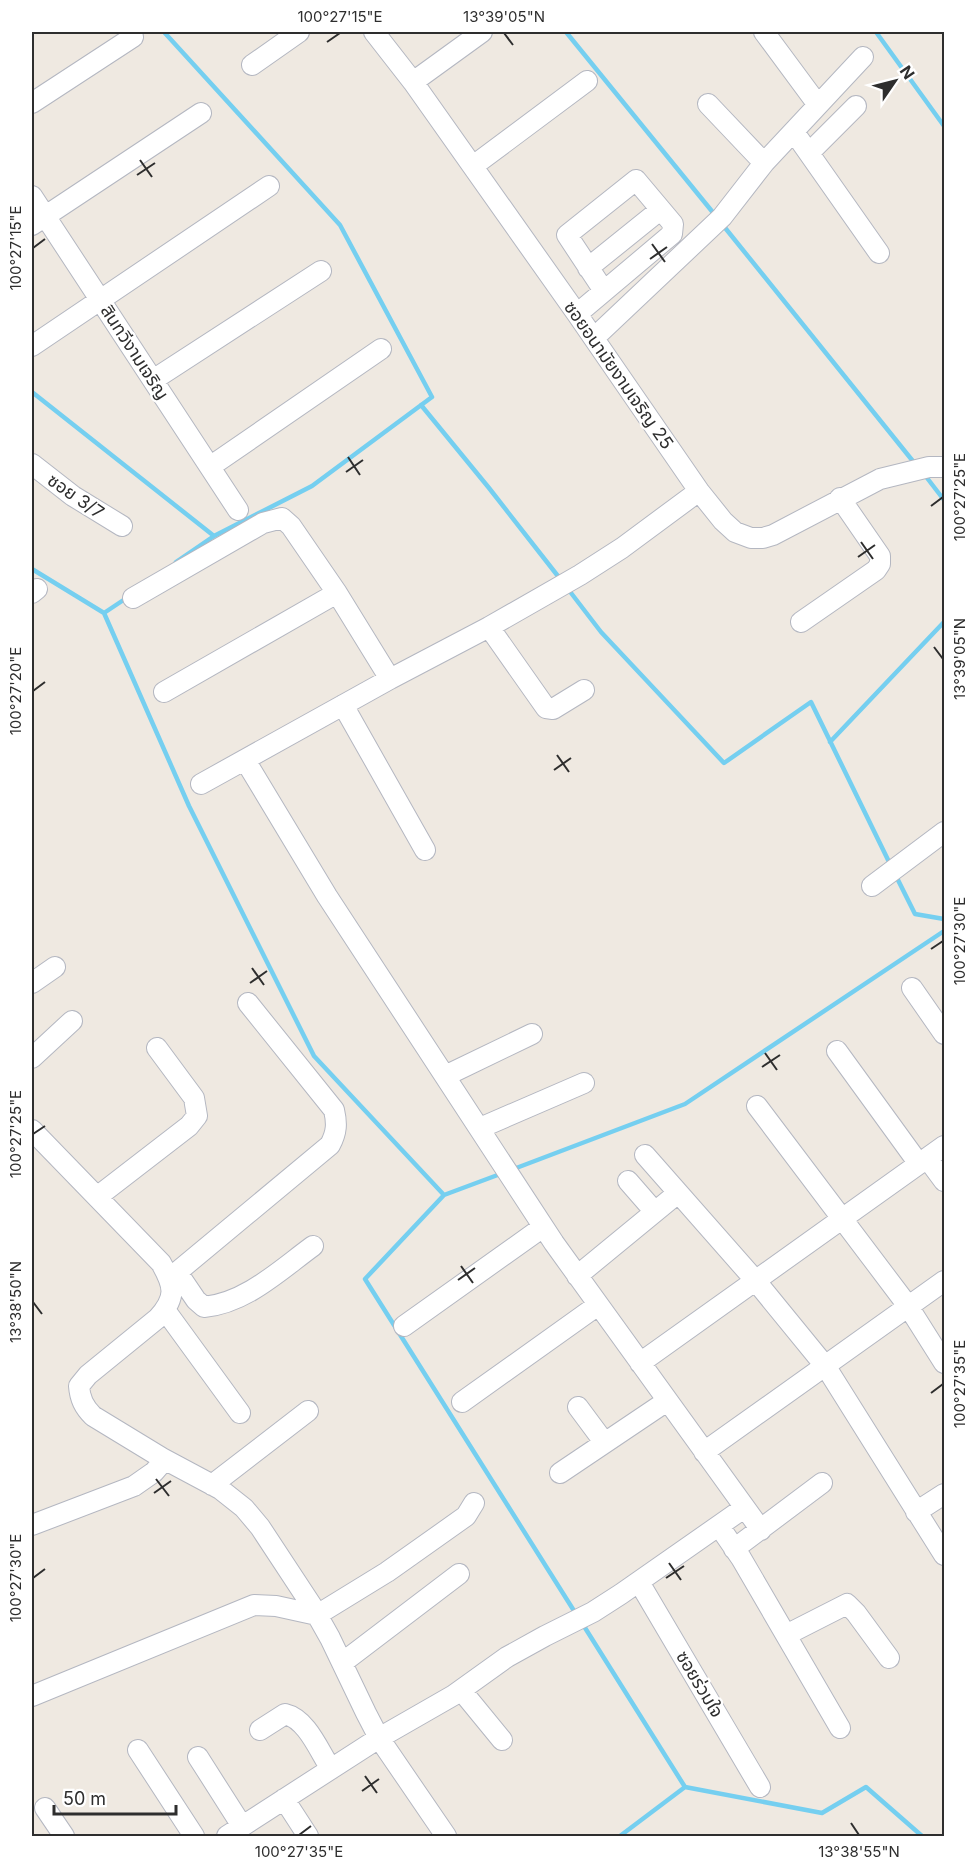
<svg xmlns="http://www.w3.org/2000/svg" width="976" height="1868" viewBox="0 0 976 1868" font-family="Inter,'Noto Sans Thai',sans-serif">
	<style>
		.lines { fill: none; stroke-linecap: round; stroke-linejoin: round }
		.stream { stroke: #75cff0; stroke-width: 4.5 }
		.minor-casing { stroke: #b4b7c1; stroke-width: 22 }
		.minor { stroke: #fff; stroke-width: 20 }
		.ticks { fill: none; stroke: #2e2e2e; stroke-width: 2 }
		.labels { text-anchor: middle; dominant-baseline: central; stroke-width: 4.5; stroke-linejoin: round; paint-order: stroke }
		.street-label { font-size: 18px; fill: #2e2e2e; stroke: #fff }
		.neatline { fill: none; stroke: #2e2e2e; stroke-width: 2 }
		.ticks-label { font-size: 15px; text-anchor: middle; fill: #2e2e2e }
	</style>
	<rect width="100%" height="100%" fill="#efe9e1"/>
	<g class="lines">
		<path class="stream" d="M164,32l176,193 92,172 -120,89 -98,50 -38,26
			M566,32l149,183
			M876,32l68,94
			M722,224l194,241
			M32,392l182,144
			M421,405l68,83 72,92
			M924,474l20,26
			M32,569l72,44 85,193 125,250 130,139
			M568,589l33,43 123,131 87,-61 80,164
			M104,613l24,-16
			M830,742l114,-120
			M896,876l19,38 29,5
			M511,1170l174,-66 259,-173
			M503,1173l-59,22 -79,84 211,335
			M582,1623l103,164 137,26 44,-26 56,49
			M620,1836l65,-49"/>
		<g class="minor-casing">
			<path id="minor" d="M374,32l39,50 164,232 122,177 24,30 12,11 16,6h12l10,-3 107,-56 49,-12h15
				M764,32l54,73
				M252,65l47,-33
				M413,82l69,-50
				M32,103l101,-66
				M708,104l56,59
				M794,132l85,121
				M809,153l47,-47
				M473,166l114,-85
				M32,196l206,314
				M32,225l169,-112
				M588,268l72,-58
				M577,314l95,-80 1,-10 -37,-44 -69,55 37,56
				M594,338l128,-121 42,-54 99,-106
				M32,346l237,-160
				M153,380l168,-109
				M32,464l41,32 49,30
				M211,466l170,-117
				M32,593l5,-4
				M133,598l130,-75 19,-5 9,8 46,67 53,86
				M801,622l75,-52 4,-6v-8l-40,-58
				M489,627l57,81 7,1 31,-19
				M164,692l173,-99
				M343,705l82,145
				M245,760l82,136 227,347 207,287
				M201,784l189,-105 99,-52 91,-52 42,-27 77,-57
				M872,886l72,-54
				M32,983l23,-16
				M912,988l32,46
				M837,1051l82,113
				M32,1058l40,-37
				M445,1076l87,-42
				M757,1106l151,200 36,57
				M480,1128l104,-45
				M32,1130l129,133c13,23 16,34 -3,55l-70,57 -9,11c1,13 5,21 14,30l69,42 58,31 24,19 16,19 52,79 18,32 36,75 13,25 67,98
				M645,1155l110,125 71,87 118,188
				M927,1158l17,23
				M628,1181l27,31
				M97,1197l92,-71 8,-10 -3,-18 -37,-50
				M177,1272l19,28 8,7c42,-4 76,-37 109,-61
				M577,1276l101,-83
				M170,1278l160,-133c7,-13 7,-22 4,-35l-86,-107
				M165,1310l75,103
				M404,1326l139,-99
				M640,1363l304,-217
				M462,1402l136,-97
				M578,1407l26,35
				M704,1452l240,-171
				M560,1473l107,-72
				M212,1485l96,-74
				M916,1512l28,-18
				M32,1525l102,-39 20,-14 7,-8 1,-6
				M719,1526l22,32 99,170
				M734,1549l88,-66
				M639,1582l121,205
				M786,1635l61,-31 9,9 33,45
				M342,1663l117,-89
				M461,1690l41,50
				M32,1696l222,-91 22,1 41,9 70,-43 79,-56 8,-13
				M260,1730l25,-16c22,5 34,37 46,55
				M138,1750l56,86
				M198,1757l44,69
				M284,1799l24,37
				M45,1808l19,28
				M227,1836l152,-98 75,-43 53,-38 38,-21 48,-24 28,-18 123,-86"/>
		</g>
		<use href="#minor" class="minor"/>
	</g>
	<path class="ticks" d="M504,33l9,12M327,42l13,-9M140,160l12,17M137,175l18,-12M652,244l13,18M33,248l12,-9M650,259l17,-12M348,457l12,18M346,472l17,-12M931,506l12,-9M861,542l12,17M858,557l17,-12M934,647l9,12M33,691l12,-9M557,755l12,17M554,770l17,-12M931,949l12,-8M252,968l12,17M250,983l17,-12M765,1053l12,17M762,1067l18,-12M33,1134l12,-8M461,1266l12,17M458,1280l17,-12M33,1302l9,12M931,1393l12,-9M156,1479l13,17M154,1493l17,-12M669,1563l12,17M33,1578l12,-9M666,1578l18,-12M365,1776l12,17M362,1791l17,-12M851,1823l8,12M299,1835l12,-9"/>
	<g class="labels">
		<g class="street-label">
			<text transform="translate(135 352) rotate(57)">สินทวีงามเจริญ</text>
			<text transform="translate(619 375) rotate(55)">ซอยอนามัยงามเจริญ 25</text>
			<text transform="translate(76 496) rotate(35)">ซอย 3/7</text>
			<text transform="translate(700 1684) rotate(59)">ซอยร่วมใจ</text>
		</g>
	</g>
	<rect width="976" height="1868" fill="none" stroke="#ffffff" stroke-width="66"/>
	<g transform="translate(895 81) rotate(55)" stroke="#ffffff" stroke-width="4.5" paint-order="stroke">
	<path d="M0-4.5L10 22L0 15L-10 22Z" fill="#2e2e2e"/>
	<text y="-9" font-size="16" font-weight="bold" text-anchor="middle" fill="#2e2e2e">N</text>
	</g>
	<path d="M54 1805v9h122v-9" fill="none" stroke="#2e2e2e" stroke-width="3"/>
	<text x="63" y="1805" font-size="18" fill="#2e2e2e" stroke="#ffffff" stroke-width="4.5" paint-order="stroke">50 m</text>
	<rect x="33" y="33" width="910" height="1802" class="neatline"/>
	<g class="ticks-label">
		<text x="340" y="22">100°27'15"E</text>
		<text x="504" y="22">13°39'05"N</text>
		<text transform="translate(16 248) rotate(-90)" y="5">100°27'15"E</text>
		<text transform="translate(960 497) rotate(-90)" y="5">100°27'25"E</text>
		<text transform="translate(960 659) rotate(-90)" y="5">13°39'05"N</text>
		<text transform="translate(16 691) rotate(-90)" y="5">100°27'20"E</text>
		<text transform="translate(960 941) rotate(-90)" y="5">100°27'30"E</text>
		<text transform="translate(16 1134) rotate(-90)" y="5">100°27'25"E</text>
		<text transform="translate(16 1302) rotate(-90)" y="5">13°38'50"N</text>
		<text transform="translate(960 1384) rotate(-90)" y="5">100°27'35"E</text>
		<text transform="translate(16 1578) rotate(-90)" y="5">100°27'30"E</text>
		<text x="299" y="1857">100°27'35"E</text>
		<text x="859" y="1857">13°38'55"N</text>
	</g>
</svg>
